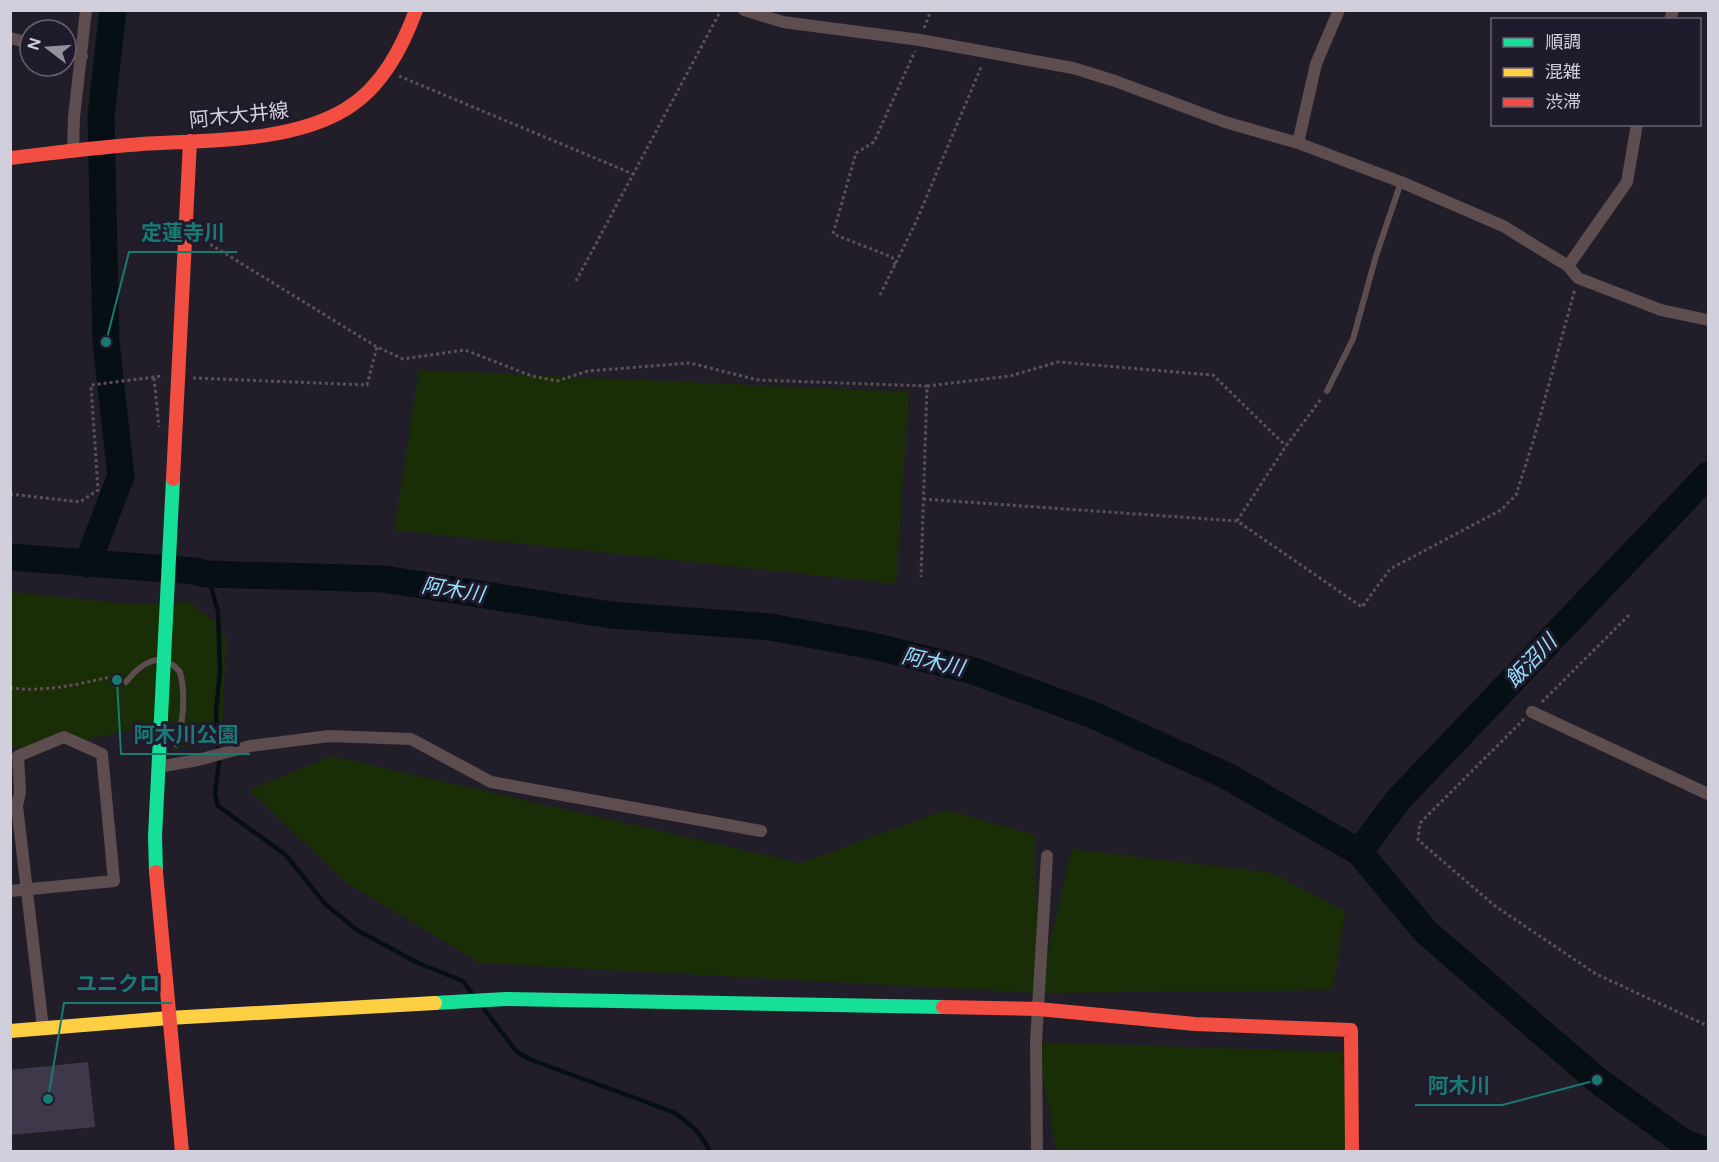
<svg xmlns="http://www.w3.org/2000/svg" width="1719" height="1162" viewBox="0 0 1719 1162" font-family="'DM Sans','Noto Sans JP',sans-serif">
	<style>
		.green { fill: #192e06 }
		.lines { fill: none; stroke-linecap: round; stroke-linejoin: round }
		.stream { stroke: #060f14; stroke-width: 4.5 }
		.river { stroke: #060f14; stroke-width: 27 }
		.building { fill: #3f384a }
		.path { stroke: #5c5055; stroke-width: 3; stroke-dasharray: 3 3; stroke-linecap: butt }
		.lane { stroke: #5d4d4f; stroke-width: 6 }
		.street { stroke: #5d4d4f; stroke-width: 12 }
		.fast { stroke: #16e098; stroke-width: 14 }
		.slow { stroke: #ffcf43; stroke-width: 14 }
		.jam { stroke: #f24e42; stroke-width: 14 }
		.labels { text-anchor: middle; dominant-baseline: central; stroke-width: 6; stroke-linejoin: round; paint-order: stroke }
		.street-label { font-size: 20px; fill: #d2cfdc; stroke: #201a2d }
		.water-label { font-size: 21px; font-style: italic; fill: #94dffa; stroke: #201a2d }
		.leader { fill: none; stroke: #197a74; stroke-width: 2 }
		.callout-dot { fill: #197a74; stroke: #201a2d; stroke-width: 2 }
		.callout-label { font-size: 21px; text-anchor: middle; font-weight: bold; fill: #197a74; stroke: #201a2d; stroke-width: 6; stroke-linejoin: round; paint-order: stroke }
	</style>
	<rect width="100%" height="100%" fill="#211e29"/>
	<path class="green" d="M419,370l490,22 -13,192 -502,-54z
		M11,592l118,12 59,-2 29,21 9,16 -4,100 -49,11 3,-29 -107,22 -58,5z
		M331,756l469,107 146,-53 89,25 4,154 33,-140 200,24 73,38 -12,79 -294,3 -559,-30 -133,-80 -98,-93z
		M1036,1042l307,10 6,99h-292z"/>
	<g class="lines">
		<path class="stream" d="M207,574l11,37 2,60 -4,41 3,51 -4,30 3,13 68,49 39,49 32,26 61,33 45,18 11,15
			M481,1005l35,46 13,8 144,53c17,11 29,22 37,40"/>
		<path class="river" d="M10,557l184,14 13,3 177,5 227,36 159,12 103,19 101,25 119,44 134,61 132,76 67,80 171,148 83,60 27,12
			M87,564l34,-88 -15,-134 -5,-225 12,-107
			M1359,852l40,-53 309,-324"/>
	</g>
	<path class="building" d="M88,1062l7,65 -85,8v-65z"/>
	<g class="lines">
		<path class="path" d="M924,28l7,-18
			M399,76l234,98
			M200,238l177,109 26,12 62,-9 67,26 25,5 31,-10 102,-8 68,17 169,6 -6,191
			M895,265l-3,-8 -59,-23 23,-81 18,-11 41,-91
			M576,281l145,-271
			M880,295l36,-73 66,-157
			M154,378l5,49
			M193,378l174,7 10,-38
			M927,386l83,-10 48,-14 155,13 73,71
			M10,494l70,8 18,-12 -7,-105 72,-9
			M923,499l314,22 125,86 28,-38 111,-59 15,-15 17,-53 42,-153
			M1237,521l49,-75 35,-47
			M10,688c38,4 64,-3 100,-11l8,3
			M1542,702l87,-87
			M1524,719l-104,104 -2,17 77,66 101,68 112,52"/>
		<path class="lane" d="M1327,391l26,-52 23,-83 25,-74
			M126,682c15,-19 35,-33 54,-10 6,23 3,49 -3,73"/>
		<path class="street" d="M744,10l39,12 137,18 153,28 42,13 110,41 73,21 103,39 102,44 65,40 10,12 83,32 47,10
			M1670,20l3,-10
			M10,38l20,5
			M66,52l16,4
			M1298,143l18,-79 23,-54
			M73,152l1,-35 12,-107
			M1568,266l59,-84 10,-58
			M1532,712l176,82
			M158,767l40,-7 52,-14 79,-10 82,3 80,43 270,49
			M12,805l5,1 26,222
			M10,891l104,-10 -12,-127 -38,-17 -46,19 2,36 -3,14
			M1037,1152l-1,-110 11,-186"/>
		<path class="fast" d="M156,872l-1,-36 18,-357
			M435,1003l71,-4 437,8"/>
		<path class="slow" d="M10,1031l159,-13 266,-15"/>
		<path class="jam" d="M10,158c44,-5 88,-11 132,-14 64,-4 148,-1 204,-35 36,-22 56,-61 70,-99
			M173,479l17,-338
			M156,872l26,280
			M943,1007l95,2 157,15 156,6 1,122"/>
	</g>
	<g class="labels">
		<g class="street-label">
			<text transform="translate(239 115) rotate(-6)">阿木大井線</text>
		</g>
		<g class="water-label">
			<text transform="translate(453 590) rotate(9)">阿木川</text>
			<text transform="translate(1531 661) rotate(-46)">飯沼川</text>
			<text transform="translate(933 662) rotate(12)">阿木川</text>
		</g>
	</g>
	<path class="leader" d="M106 342L129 252H237M117 680L121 754H250M48 1099L64 1003H172M1597 1080L1502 1105H1415"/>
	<g class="callout-dot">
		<circle cx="106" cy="342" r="6"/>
		<circle cx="117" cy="680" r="6"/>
		<circle cx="48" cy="1099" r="6"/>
		<circle cx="1597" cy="1080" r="6"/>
	</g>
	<g class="callout-label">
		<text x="183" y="240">定蓮寺川</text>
		<text x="186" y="742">阿木川公園</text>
		<text x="118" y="991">ユニクロ</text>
		<text x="1459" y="1093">阿木川</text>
	</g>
	<rect width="1719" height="1162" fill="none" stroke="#d2cfdc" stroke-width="24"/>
	<rect x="1491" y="18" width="210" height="108" fill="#201a2d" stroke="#676273" stroke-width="1.5"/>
	<rect x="1503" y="38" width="30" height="9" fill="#16e098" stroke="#676273" stroke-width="1.5"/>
	<text x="1545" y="48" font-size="18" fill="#d2cfdc">順調</text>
	<rect x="1503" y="68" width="30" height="9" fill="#ffcf43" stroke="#676273" stroke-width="1.5"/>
	<text x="1545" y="78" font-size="18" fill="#d2cfdc">混雑</text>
	<rect x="1503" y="98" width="30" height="9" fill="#f24e42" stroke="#676273" stroke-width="1.5"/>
	<text x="1545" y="108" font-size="18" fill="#d2cfdc">渋滞</text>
	<g transform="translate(48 48) rotate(287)"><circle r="28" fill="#201a2d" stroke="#676273" stroke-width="1.5"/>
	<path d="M0-4.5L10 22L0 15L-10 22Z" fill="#94919d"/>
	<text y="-9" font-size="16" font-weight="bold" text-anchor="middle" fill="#d2cfdc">N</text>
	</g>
</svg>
